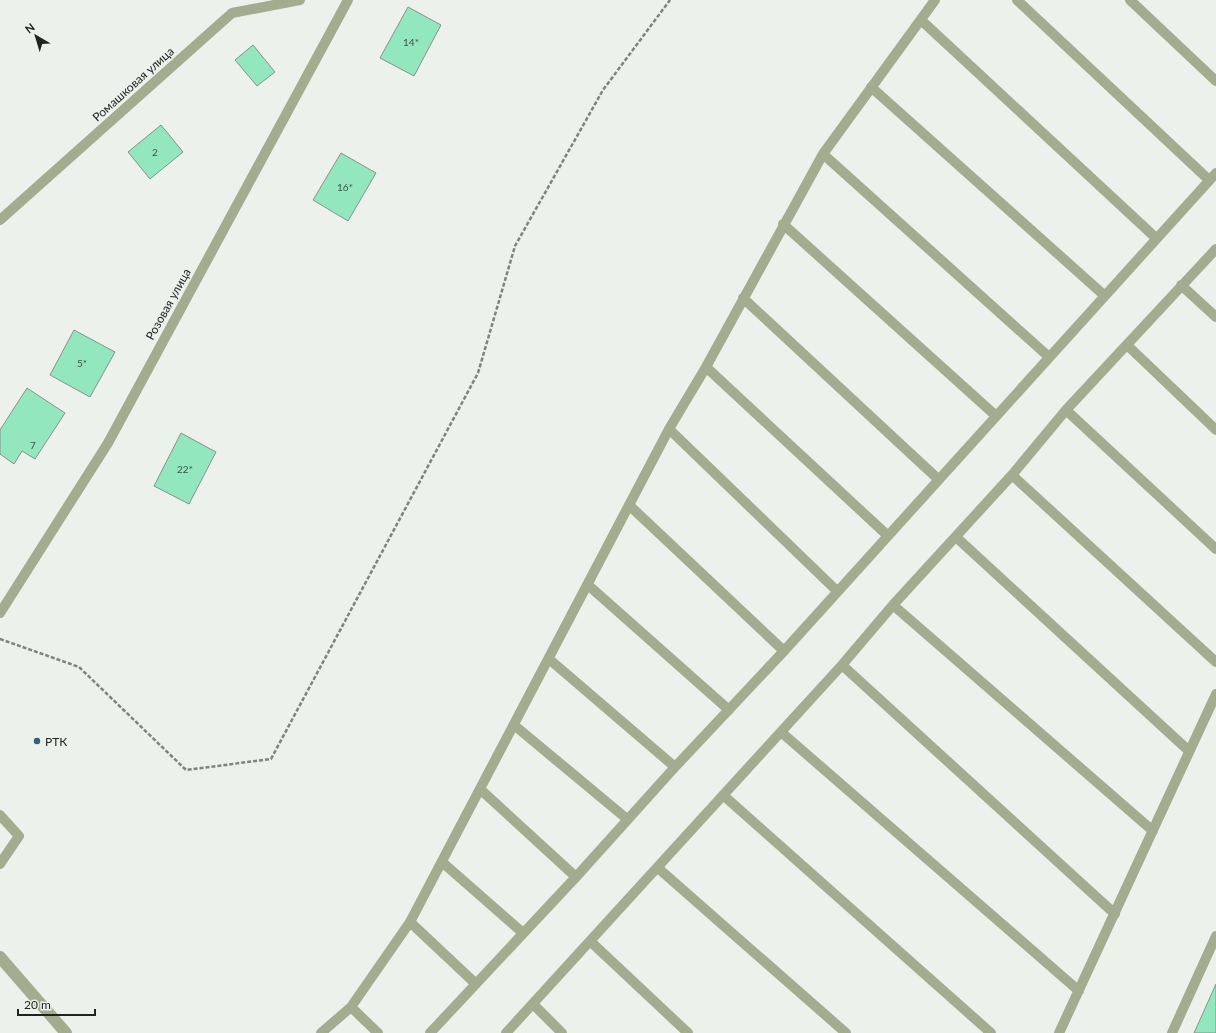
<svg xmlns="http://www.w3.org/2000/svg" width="1216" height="1033" viewBox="0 0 1216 1033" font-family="Lato,sans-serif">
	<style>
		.building { fill: #92e7be; stroke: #8b908d }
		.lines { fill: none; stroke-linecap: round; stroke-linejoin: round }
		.path { stroke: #7f827f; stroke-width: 2.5; stroke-dasharray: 4 2; stroke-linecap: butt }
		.service { stroke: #a1ad8e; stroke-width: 10 }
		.tertiary { stroke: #a1ad8e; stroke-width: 12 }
		.poi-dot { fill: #31607f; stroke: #ecf1ec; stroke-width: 1.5 }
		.labels { text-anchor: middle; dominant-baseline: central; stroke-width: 3; stroke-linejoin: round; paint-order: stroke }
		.number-label { font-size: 10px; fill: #3d5448 }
		.street-label { font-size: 12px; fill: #212321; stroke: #ecf1ec }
		.poi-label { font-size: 12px; fill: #212321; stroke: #ecf1ec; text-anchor: start }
	</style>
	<rect width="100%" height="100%" fill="#ecf1ec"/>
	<path class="building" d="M408,7l33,18 -27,51 -34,-18z
		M253,45l22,27 -18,14 -22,-26z
		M161,125l22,27 -33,27 -22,-27z
		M341,153l35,20 -28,48 -35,-21z
		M74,330l41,22 -25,45 -40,-22z
		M27,388l38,25 -30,46 -13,-8 -8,13 -14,-10v-24z
		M181,433l35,19 -27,52 -35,-18z
		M1216,984v49h-22z"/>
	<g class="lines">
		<path class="path" d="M0,639l79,28 107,103 85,-11 207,-386 37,-127 88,-156 67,-90"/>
		<path class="service" d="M1017,0l192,180
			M1130,0l86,81
			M921,20l235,218
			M871,87l234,209
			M823,154l226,203
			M0,220l232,-207 68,-13
			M783,224l212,191
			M1181,285l35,32
			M743,298l195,181
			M1127,345l89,85
			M706,367l181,168
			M1066,410l150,139
			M669,429l168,162
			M1012,475l204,187
			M629,505l155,146
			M956,537l233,214
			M588,585l141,125
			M893,605l260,226
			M0,613l108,-170 240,-443
			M549,659l126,108
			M842,665l273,249
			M514,725l113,94
			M781,732l298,259
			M480,789l96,88
			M723,795l268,238
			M0,815l19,21 -19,28
			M442,862l81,71
			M658,868l188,165
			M410,922l66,62
			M590,941l98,92
			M533,1004l29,29
			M351,1007l27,26
			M321,1033l30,-26 59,-85 259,-493 37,-62 117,-213 112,-154
			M430,1033l146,-156 99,-110 109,-116 432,-478
			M506,1033l336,-368 51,-60 119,-130 54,-65 150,-161
			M1059,1033l157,-339
			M1172,1033l44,-97"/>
		<path class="tertiary" d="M0,957l66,76"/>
	</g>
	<circle class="poi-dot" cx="37" cy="741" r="4"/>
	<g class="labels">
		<g class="number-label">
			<text x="411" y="42">14*</text>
			<text x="155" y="152">2</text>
			<text x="345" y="187">16*</text>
			<text x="82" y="363">5*</text>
			<text x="33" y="445">7</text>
			<text x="185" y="469">22*</text>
		</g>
		<g class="street-label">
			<text transform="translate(133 84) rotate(-42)">Ромашковая улица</text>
			<text transform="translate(168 304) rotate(-61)">Розовая улица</text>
		</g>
		<g class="poi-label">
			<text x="45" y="741">РТК</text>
		</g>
	</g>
	<g transform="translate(36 36) rotate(322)" stroke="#ecf1ec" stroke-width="3" paint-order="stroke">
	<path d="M0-3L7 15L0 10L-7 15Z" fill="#212321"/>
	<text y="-6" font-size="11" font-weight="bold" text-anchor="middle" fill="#212321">N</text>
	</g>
	<path d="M18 1009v6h77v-6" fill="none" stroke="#212321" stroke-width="2"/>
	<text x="24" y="1009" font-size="12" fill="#212321" stroke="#ecf1ec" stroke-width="3" paint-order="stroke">20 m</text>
</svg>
